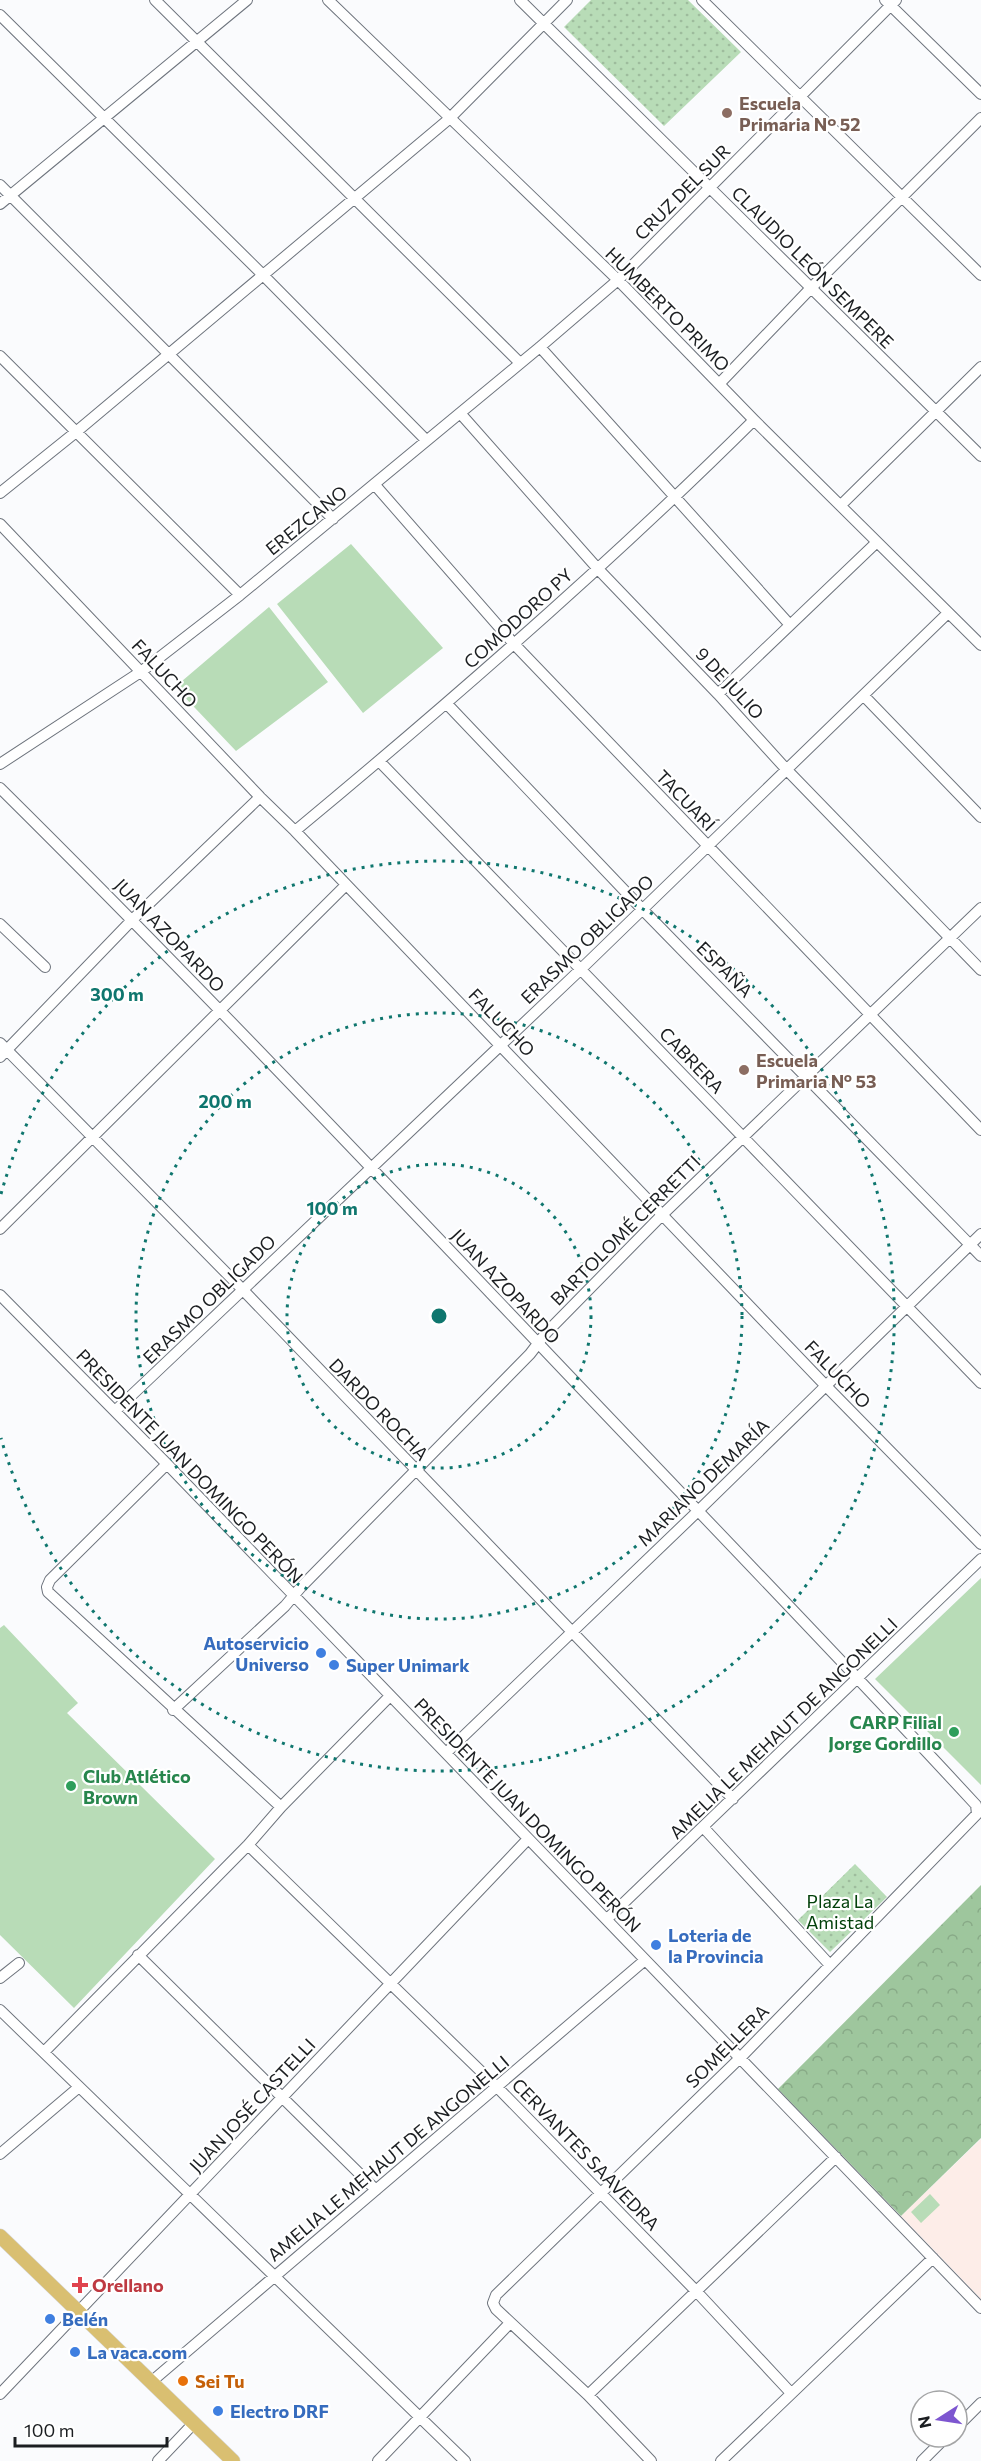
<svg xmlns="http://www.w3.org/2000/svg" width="981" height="2461" viewBox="0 0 981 2461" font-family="Commissioner,sans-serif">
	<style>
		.medical { fill: #fdede8 }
		.forest { fill: url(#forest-crowns) }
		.park { fill: url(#park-dots) }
		.pitch { fill: #b8dcb7 }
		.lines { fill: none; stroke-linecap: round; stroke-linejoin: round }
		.minor-casing { stroke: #6e747d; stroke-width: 12 }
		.major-casing { stroke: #d6d6d7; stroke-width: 15 }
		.minor { stroke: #fff; stroke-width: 10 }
		.major { stroke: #d9bf71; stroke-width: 14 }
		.ring { fill: none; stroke: #0f766e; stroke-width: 3; stroke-dasharray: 3 6 }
		.education-dot { fill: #8d6e63; stroke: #fff; stroke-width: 2 }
		.shop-dot { fill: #3f7fe0; stroke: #fff; stroke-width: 2 }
		.leisure-dot { fill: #2e9e5b; stroke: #fff; stroke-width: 2 }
		.health-dot { fill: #e0444e; stroke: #fff; stroke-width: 2 }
		.food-dot { fill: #e8710a; stroke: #fff; stroke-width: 2 }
		.labels { text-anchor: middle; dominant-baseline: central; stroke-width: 4.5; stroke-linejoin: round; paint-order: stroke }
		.education-label { font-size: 18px; font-weight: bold; fill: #785e54; stroke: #fff; text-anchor: start }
		.street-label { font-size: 18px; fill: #1b1e21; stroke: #fff }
		.shop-label { font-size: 18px; font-weight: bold; fill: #366cbe; stroke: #fff; text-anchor: start }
		.leisure-label { font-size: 18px; font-weight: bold; fill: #27864d; stroke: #fff; text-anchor: end }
		.park-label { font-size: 18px; fill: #02400a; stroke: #fff }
		.health-label { font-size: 18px; font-weight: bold; fill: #be3a42; stroke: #fff; text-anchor: start }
		.food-label { font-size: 18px; font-weight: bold; fill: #c56008; stroke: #fff; text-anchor: start }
		.centre { fill: #0f766e; stroke: #fff; stroke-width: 3 }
		.ring-label { font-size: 18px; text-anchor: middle; font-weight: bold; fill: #0f766e; stroke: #fff; stroke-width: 4.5; stroke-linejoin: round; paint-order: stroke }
	</style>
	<defs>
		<pattern id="forest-crowns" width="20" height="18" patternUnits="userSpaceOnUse" patternTransform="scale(1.5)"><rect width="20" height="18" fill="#9ec69d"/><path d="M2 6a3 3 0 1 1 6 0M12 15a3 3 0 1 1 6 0" fill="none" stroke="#88aa87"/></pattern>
		<pattern id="park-dots" width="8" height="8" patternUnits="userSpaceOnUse" patternTransform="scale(1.5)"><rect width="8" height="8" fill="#b8dcb7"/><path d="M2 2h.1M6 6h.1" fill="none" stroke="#9ebc9d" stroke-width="1.8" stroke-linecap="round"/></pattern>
	</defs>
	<rect width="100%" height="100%" fill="#fafbfd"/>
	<path class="medical" d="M981,2139v160l-80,-83z"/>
	<path class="forest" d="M981,1885v253l-80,78 -123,-127z"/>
	<path class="park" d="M591,0h97l53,52 -77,74 -100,-99z
		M855,1864l32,33 -57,55 -32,-32z"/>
	<path class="pitch" d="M351,544l92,104 -80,65 -86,-109z
		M269,607l59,75 -92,69 -61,-64z
		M981,1578v207l-106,-106z
		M4,1625l74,78 -11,10 148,146 -141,149 -74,-73v-307z
		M930,2194l10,11 -19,18 -10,-11z"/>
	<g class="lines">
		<g class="minor-casing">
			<path id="minor" d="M155,0l365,363
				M328,0l290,280 136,140 227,225
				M520,0l461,456
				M702,0l279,275
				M885,0l96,94
				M0,15l263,260 163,165
				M0,185l333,334
				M0,204l247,-204
				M540,347l250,278
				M0,356l240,239
				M719,384l92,-96 170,-170
				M460,413l138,156 120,125 68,75 195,201
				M375,485l139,159 467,486
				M0,493l76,-61 373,-313 118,-119
				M841,505l140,-138
				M0,524l260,273 35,34 530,554 156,159
				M718,694l159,-152
				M864,696l117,121
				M447,704l195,205 339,347
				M379,761l602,622
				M0,764l142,-93 98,-76 300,-248 78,-67 278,-280
				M0,788c183,181 360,368 537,554 147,155 295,307 439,463l1,9 -236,243 -245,238 -3,8 3,6 92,86 63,66
				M295,831c158,-131 313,-266 459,-411
				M0,924l45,43
				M0,1043l243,247 490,509
				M0,1057l133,-138 127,-122
				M0,1229l346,-344
				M0,1295l167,169 814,844
				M115,1411l465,-441 368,-357
				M167,1464l-117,116 -3,7 1,5 233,215
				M173,1710l112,-104 16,-19 229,-233 16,-21 116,-118 319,-307
				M446,1753l252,-242 283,-277
				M703,1827l126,137
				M248,1845l249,242 199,204 95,102
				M607,1919l374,-360
				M138,1955l238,235
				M0,1978l19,-15
				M0,2010l465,451
				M44,2052l204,-207 33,-38 109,-111
				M0,2154l79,-67
				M151,2382l494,-422
				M0,2394l528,-555
				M588,2395l248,-238
				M957,2427l24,-24
				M158,2461l36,-38
				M378,2461l132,-138
				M721,2461l212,-203
				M922,2461l24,-24"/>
		</g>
		<g class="major-casing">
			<path id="major" d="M0,2236l233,225"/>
		</g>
		<use href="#minor" class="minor"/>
		<use href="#major" class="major"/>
	</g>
	<g class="ring">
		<circle cx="439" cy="1316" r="152"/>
		<circle cx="439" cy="1316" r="303"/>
		<path d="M1 1194A455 455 0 1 1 1 1438"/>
	</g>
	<g class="education-dot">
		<circle cx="727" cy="113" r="6"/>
		<circle cx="744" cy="1070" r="6"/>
	</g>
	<g class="shop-dot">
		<circle cx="321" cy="1653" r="6"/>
		<circle cx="334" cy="1665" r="6"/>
		<circle cx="656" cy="1945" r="6"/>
		<circle cx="50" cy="2319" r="6"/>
		<circle cx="75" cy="2352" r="6"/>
		<circle cx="218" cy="2411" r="6"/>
	</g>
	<g class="leisure-dot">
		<circle cx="954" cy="1732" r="6"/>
		<circle cx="71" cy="1786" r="6"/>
	</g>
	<path class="health-dot" d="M77 2276h6v6h6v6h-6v6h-6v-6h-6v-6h6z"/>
	<circle class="food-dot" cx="183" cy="2381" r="6"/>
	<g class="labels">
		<g class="education-label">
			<text x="739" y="103">Escuela<tspan x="739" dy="21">Primaria N° 52</tspan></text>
			<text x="756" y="1060">Escuela<tspan x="756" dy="21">Primaria Nº 53</tspan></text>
		</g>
		<g class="street-label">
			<text transform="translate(682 192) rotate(-45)">CRUZ DEL SUR</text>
			<text transform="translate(813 267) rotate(45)">CLAUDIO LEÓN SEMPERE</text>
			<text transform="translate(668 309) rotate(45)">HUMBERTO PRIMO</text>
			<text transform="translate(306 520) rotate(-39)">EREZCANO</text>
			<text transform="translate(518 618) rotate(-42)">COMODORO PY</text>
			<text transform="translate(165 673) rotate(47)">FALUCHO</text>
			<text transform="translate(730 683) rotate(47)">9 DE JULIO</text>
			<text transform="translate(686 800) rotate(46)">TACUARÍ</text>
			<text transform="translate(170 935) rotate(46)">JUAN AZOPARDO</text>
			<text transform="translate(587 939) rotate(-44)">ERASMO OBLIGADO</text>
			<text transform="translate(725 969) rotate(45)">ESPAÑA</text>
			<text transform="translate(502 1022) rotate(46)">FALUCHO</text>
			<text transform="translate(692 1060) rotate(46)">CABRERA</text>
			<text transform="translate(625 1230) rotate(-45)">BARTOLOMÉ CERRETTI</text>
			<text transform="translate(506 1286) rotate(47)">JUAN AZOPARDO</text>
			<text transform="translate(209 1299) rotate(-44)">ERASMO OBLIGADO</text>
			<text transform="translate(838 1374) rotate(46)">FALUCHO</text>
			<text transform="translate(379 1409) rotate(46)">DARDO ROCHA</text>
			<text transform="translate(190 1466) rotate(46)">PRESIDENTE JUAN DOMINGO PERÓN</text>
			<text transform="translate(703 1482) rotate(-44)">MARIANO DEMARÍA</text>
			<text transform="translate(783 1728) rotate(-44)">AMELIA LE MEHAUT DE ANGONELLI</text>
			<text transform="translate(528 1815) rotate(46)">PRESIDENTE JUAN DOMINGO PERÓN</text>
			<text transform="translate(727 2046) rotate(-45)">SOMELLERA</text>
			<text transform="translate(252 2105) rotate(-47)">JUAN JOSÉ CASTELLI</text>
			<text transform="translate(586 2154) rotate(46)">CERVANTES SAAVEDRA</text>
			<text transform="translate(388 2158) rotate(-40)">AMELIA LE MEHAUT DE ANGONELLI</text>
		</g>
		<g class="shop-label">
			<text x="309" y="1643" text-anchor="end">Autoservicio<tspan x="309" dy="21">Universo</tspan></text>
			<text x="346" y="1665">Super Unimark</text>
			<text x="668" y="1935">Loteria de<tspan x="668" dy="21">la Provincia</tspan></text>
			<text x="62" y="2319">Belén</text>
			<text x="87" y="2352">La vaca.com</text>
			<text x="230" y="2411">Electro DRF</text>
		</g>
		<g class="leisure-label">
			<text x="942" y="1722">CARP Filial<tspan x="942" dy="21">Jorge Gordillo</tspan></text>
			<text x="83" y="1776" text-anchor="start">Club Atlético<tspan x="83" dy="21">Brown</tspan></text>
		</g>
		<g class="park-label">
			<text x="840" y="1901">Plaza La<tspan x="840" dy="21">Amistad</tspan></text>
		</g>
		<g class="health-label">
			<text x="92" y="2285">Orellano</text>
		</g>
		<g class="food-label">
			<text x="195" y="2381">Sei Tu</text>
		</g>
	</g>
	<circle cx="439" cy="1316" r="9" class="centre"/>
	<g class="ring-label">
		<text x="117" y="1001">300 m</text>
		<text x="225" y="1108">200 m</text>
		<text x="332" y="1215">100 m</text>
	</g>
	<g transform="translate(939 2419) rotate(258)"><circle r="28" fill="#ffffff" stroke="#a4a5a6" stroke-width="1.5"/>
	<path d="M0-4.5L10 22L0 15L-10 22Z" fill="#7d56d0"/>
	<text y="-9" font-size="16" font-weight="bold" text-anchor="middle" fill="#1b1e21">N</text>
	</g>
	<path d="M15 2437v9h152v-9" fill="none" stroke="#1b1e21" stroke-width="3"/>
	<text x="24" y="2437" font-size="18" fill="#1b1e21" stroke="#ffffff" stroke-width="4.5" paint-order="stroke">100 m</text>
</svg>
